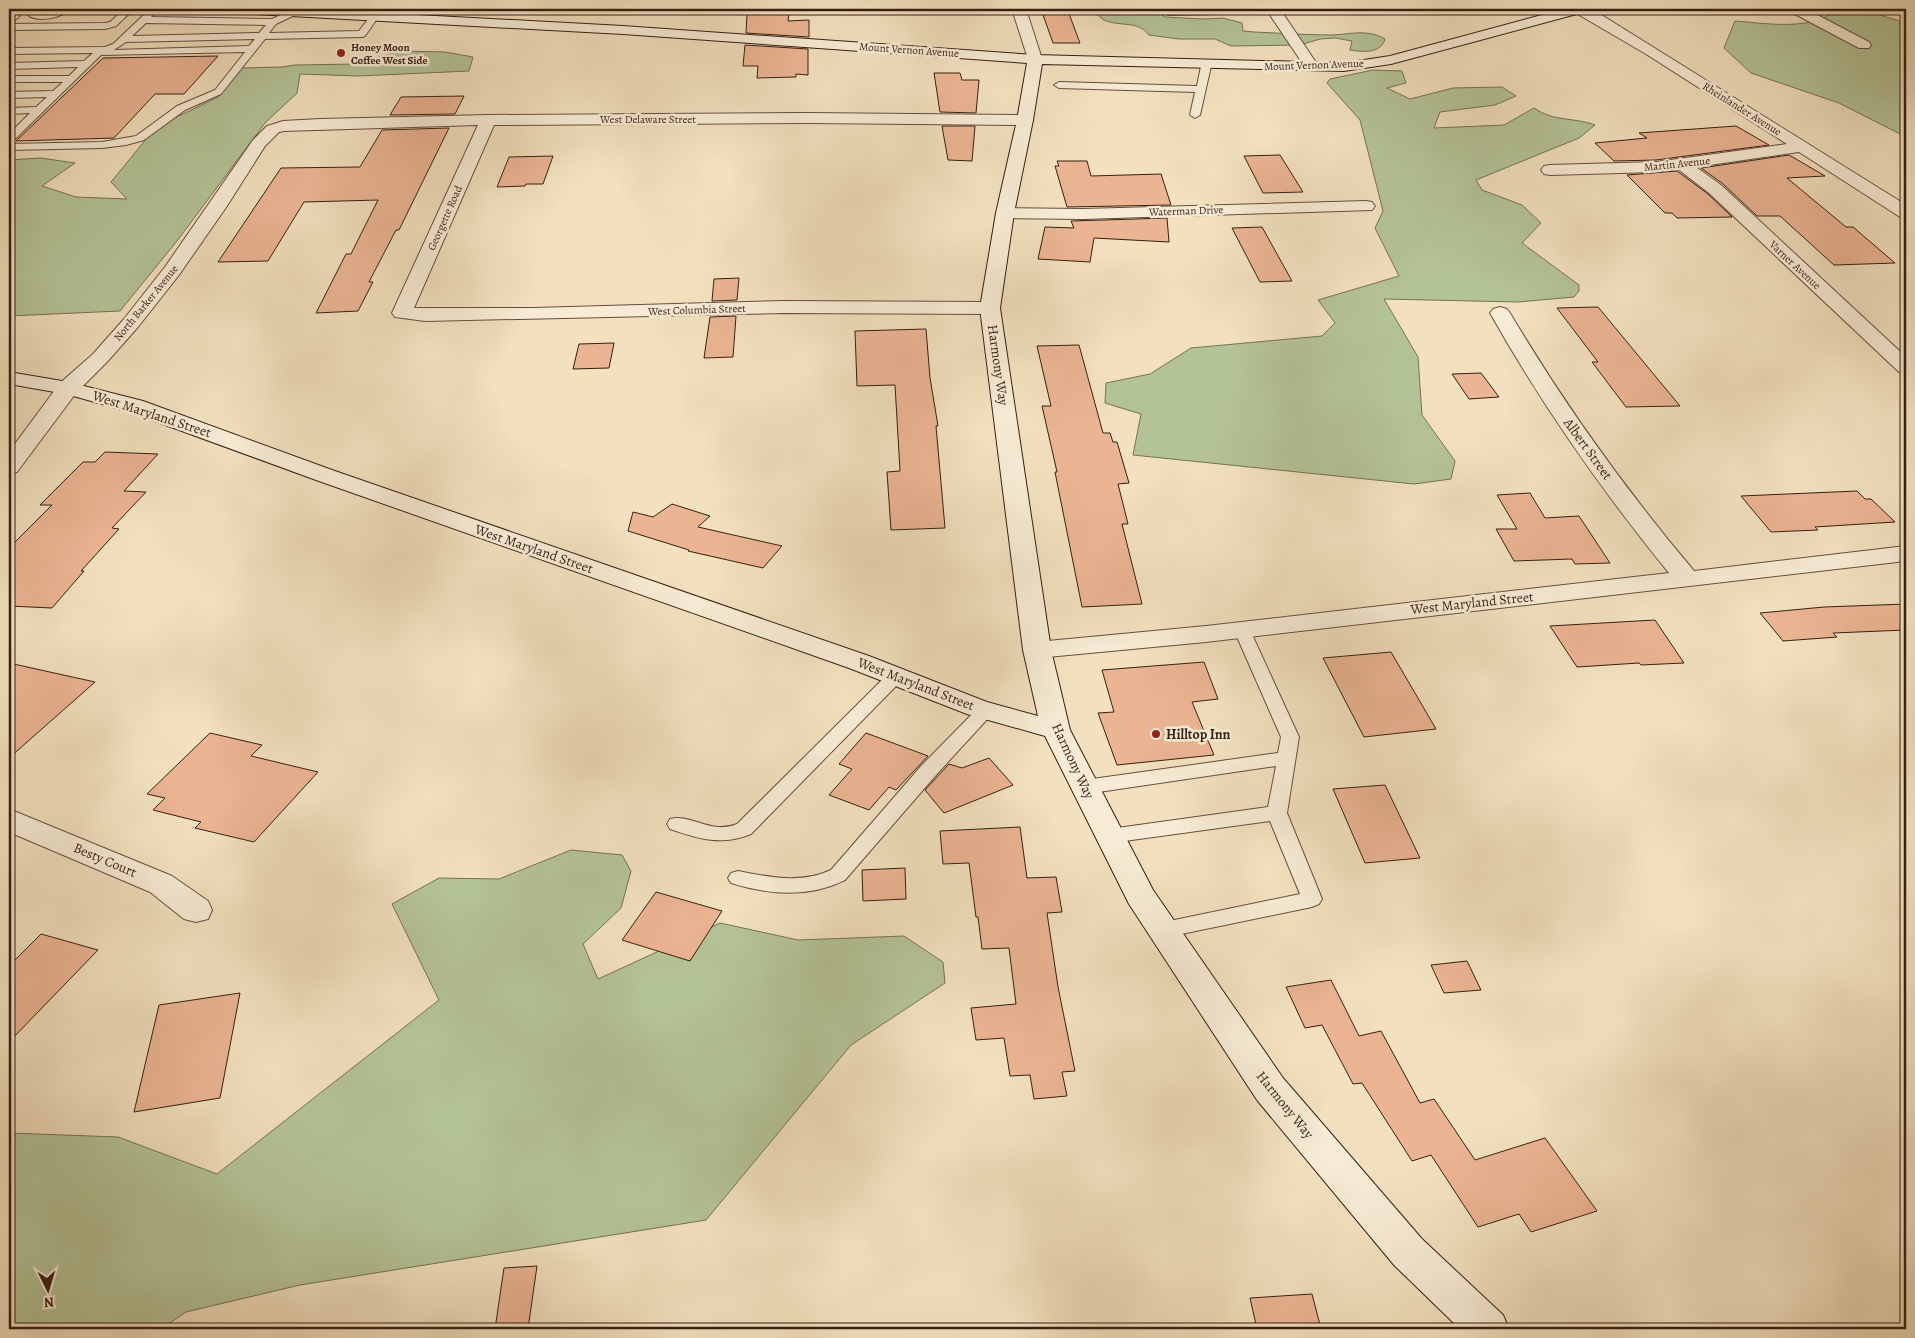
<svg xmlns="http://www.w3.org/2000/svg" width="1915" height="1338" viewBox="0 0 1915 1338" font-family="Alegreya,serif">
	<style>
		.green { fill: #b4c397; stroke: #767055 }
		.building { fill: #ebb493; stroke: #371e13 }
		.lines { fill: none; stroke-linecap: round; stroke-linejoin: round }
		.lane-casing { stroke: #664e3e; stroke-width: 2 }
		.street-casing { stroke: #664e3e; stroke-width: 2 }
		.secondary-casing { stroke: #371e13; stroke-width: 2 }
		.lane { fill: #f7ebd5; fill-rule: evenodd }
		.street { fill: #f7ebd5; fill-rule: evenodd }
		.secondary { fill: #f7ebd5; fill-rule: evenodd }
		.poi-dot { fill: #8f2418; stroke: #f7ebd5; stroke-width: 2 }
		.labels { text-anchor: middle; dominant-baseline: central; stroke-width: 5; stroke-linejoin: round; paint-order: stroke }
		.far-poi-label { font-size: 11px; font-weight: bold; fill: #371e13; stroke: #f7ebd5; text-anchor: start }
		.far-street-label { font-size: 11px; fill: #371e13; stroke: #f7ebd5 }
		.street-label { font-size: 14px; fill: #371e13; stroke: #f7ebd5 }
		.poi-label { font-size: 14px; font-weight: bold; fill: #371e13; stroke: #f7ebd5; text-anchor: start }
	</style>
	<rect width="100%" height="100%" fill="#f2e0be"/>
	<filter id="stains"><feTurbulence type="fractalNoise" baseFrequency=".004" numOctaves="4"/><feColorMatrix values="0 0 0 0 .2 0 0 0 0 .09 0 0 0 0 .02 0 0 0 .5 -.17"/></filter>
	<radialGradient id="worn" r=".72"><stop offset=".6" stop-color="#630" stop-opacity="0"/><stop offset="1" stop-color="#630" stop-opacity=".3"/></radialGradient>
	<path class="green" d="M1088,9h66l11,8 39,2 19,-1 19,5 1,8 11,1c26,1 52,3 78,3 19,-1 36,-6 53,4 -4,15 -23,13 -35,11l2,-9 -17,-3 -15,1 -20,6 -69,1 -16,-7h-36l-30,-4c-11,-15 -30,-8 -45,-15 -6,-4 -9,-9 -16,-11z
		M1822,9h38l46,14v114l-67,-34 -88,-30 -27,-25 11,-27c27,2 69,9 94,-6z
		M399,51l46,1 28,5 -4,14 -110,5 -59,-2 -3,19 -32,30 -88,118 -57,70 -111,5v-156l32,-2 34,5 -33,23 34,11 51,2 -16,-17 45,-55 62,-30 23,-29 41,-1 13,-2 62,-1z
		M1373,70l29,1 4,12 -19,5 23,11 43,-11 49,-1 14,9 -21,9 -55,7 -6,16 70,-3 30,-17c20,14 39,9 61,17l-16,13 -103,42 6,10 40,15 19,18 -19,20 57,42v6l-5,6 -56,5 -134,-3 34,58 4,58 33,46 -4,18 -37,5 -281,-29 8,-41 -36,-11 1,-20 44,-9 41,-26 131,-12 13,-13 -17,-23 81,-24 -24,-48 8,-17 -23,-91 -33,-37 3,-4z
		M571,850l51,5 9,16 -10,37 -38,36 15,35 122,-56 78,17 106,-4 39,26 2,21 -94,62 -145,175 -406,65 -114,27 -25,17h-152v-196l109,4 99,37 222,-174 -47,-96 47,-26 60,1z"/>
	<path class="building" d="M1068,11l12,32h-27l-11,-31z
		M789,13l-1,8 21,-1v17l-63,-4 1,-19z
		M745,45l63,4v26l-12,-1v3l-39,1 1,-12h-15z
		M218,56l-34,38h-29l-41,44 -98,3 87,-83z
		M934,73h26l2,7h17l-3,33 -36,-1z
		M464,96l-9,18 -65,1 11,-18z
		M942,126h33l-3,35 -24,-1z
		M1736,126l33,19 -113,15 -42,1 -19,-18 52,-5 -8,-5z
		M449,128l-50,102h-3l-27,52h4l-15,29 -42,2 30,-59h5l27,-54 -74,2 -36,59 -50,1 63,-94 79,-1 22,-37z
		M1280,155l23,37 -40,1 -19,-37z
		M1789,155l36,21 -38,2 59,49h7l42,36 -61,2 -54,-49h-23l-35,-33 -21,-15z
		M553,156l-10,28h-17l-1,2 -28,1 12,-30z
		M1057,161h30l4,15 70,-2 10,31 -104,2 -12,-41h4z
		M1677,171l31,23 24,23 -55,1 -5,-5h-7l-38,-38z
		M1167,218l2,24 -75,-4 -4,24 -52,-3 7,-32 29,1 -3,-7z
		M1262,227l30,54 -32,1 -28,-54z
		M739,278l-2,22 -25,1 2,-22z
		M1598,307l82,99 -54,1 -34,-45h6l-41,-54z
		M736,316l-3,41 -29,1 6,-41z
		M926,329l4,49 8,48h-2l9,102 -54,2 -4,-58 13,-1 -5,-86 -38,1 -2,-55z
		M614,343l-5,25 -36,1 6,-25z
		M1079,345l24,88h7l3,9h4l12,41 -11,1 10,40h-6l20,80 -60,3 -27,-135h2l-15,-66h9l-14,-60z
		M1481,373l18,24 -30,2 -17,-25z
		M105,452l53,2 -34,37 22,1 -34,36 7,1 -38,42h3l-32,37 -43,-2v-58l43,-43h-12l43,-43h12z
		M1857,491l8,8h6l24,23 -80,5 3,3 -47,2 -30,-36z
		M1530,493l15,25 34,-2 31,47 -35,1 -3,-5 -58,2 -18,-32h21l-20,-34z
		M672,504l38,12 -12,11 84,19 -19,22 -75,-17 1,-1 -61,-19 5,-19 20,5z
		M1906,604v26l-73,3 4,4 -54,4 -23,-28 64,-6z
		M1655,620l29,43 -43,2 -2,-2 -62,4 -27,-41z
		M1391,652l45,77 -72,8 -41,-79z
		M1204,662l14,37 -26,3 22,53 -97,10 -19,-52 16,-1 -12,-42z
		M9,663l86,19 -86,76z
		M210,733l52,12 -11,11 67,16 -64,70 -59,-14 6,-6 -48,-12 12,-12 -18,-4z
		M866,733l62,23 -32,34 -7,-3 -20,23 -40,-15 23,-26 -13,-5z
		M989,758l24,27 -69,28 -19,-23 24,-26 13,4z
		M1385,785l35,73 -55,5 -32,-74z
		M1020,827l7,51 29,-1 6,35 -15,1 11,74 17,84 -13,1 5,24 -33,3 -4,-24 -20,1 -6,-38 -28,2 -5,-32 45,-4 -7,-56 -27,1 -4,-32h-2l-7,-54 -26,1 -3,-33z
		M905,868l1,31 -43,2 -1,-31z
		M656,892l66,19 -32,50 -68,-21z
		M41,934l57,16 -89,92v-76z
		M1467,961l14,29 -37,3 -13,-28z
		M1331,980l28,56 22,-5 39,72 14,-4 41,61 70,-22 52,73 -66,21 -12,-18 -41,13 -47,-72 -19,6 -50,-78 -9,1 -31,-59 -17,3 -19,-41z
		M240,993l-20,105 -86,14 25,-107z
		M537,1266l-9,63h-33l9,-61z
		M1312,1294l9,35h-64l-7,-31z"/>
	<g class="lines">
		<g class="lane-casing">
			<path id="lane" d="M60,9h10c-9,9 -32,14 -42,6 8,-6 22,-1 32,-6z
				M75,9h59l-18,17 -11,3 -96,1v-6l96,-1 5,-1 10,-9 -41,-1z
				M150,9h9l-8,8 121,2 19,-9h6v4l-21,10 -7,9 90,-2 13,-17 7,2 -14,20 -3,1 -97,2 -44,55 -36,16 -41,30 -18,5 -24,3 -93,2v-6l93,-2 34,-6 41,-30 38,-16 30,-38 -144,3 -88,86 -4,1v-8l21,-21 -21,1v-6l27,-1 11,-10 -38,1v-6l44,-1 10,-9h-54v-6h60l9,-9 -69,2v-6l75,-2 9,-8 -84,1v-6l96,-1 8,-3zM146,23l120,2 -7,8 -127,3zM255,39l-6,7 -135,4 12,-8z
				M1160,9h117l1,1 -4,3 -106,2z
				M1206,63l5,3 -11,49 -5,3 -5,-3 5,-23 -136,-4 -5,-3 5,-3 138,4 4,-20z
				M1242,625l6,1 2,4 49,107 -12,76 35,86 -3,5 -7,3 -150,31 -7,-2 -3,-6 3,-6 145,-30 -30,-73 -160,22 -7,-2 -3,-5 3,-5 7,-2 158,-22 8,-41 -191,28 -7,-2 -3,-5 3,-5 7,-2 193,-27 3,-16 -47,-107 2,-4z
				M896,670l6,2 3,4 -3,4 -151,154c-29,12 -52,5 -81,-5l-3,-5 3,-5c21,-6 40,16 67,5l153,-152z
				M986,704l6,2 3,4 -3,4 -56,61 -91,105c-36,18 -76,15 -114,3l-3,-5 3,-5 7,-2c31,6 63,13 93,-1l91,-105 58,-59z"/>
		</g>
		<g class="street-casing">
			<path id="street" d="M12,9h15l-13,12 -5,1v-11z
				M1012,9h14l16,50 -2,3h-10l-2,-3z
				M1266,9h14l39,58 -2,3h-10z
				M1569,9h18l13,5 306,191v13l-6,-1 -101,-65 -103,15 25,18 185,172v17l-7,-2 -190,-179 -31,-24 -22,3 -106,3 -6,-1 -3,-4 3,-4 6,-1 106,-3 131,-18 -141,-90z
				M1789,9h17l63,33 2,3 -2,3h-10l-68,-36z
				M809,113l216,2 6,2 2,3 -2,3 -6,2 -216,-2 -315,2 -80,183h119l250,-7 207,1 7,2 3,4 -3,4 -7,2 -207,-1 -358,8 -30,-4 -3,-4 86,-188 -194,6 -5,1 -14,14 -38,60 -48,69 -41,52 -31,35 -31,31 -59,79 -8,2v-22l51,-69 33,-29 31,-35 41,-52 88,-127 14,-14 16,-5 37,-2 168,-4z
				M1366,201l6,1 3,4 -3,4 -289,9 -78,-1 -6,-1 -3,-4 3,-4 6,-1 78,1z
				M1500,307l7,2 3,4c54,91 115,176 184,258l212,-25v15l-700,81 -169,16 -10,-2 -4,-6 4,-6 10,-2 169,-16 463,-53c-67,-82 -127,-168 -179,-260l3,-4z
				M9,809l163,67 36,25 4,9 -4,9 -12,3 -12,-3 -34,-27 -141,-60z"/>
		</g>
		<g class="secondary-casing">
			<path id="secondary" d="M227,9h78l318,17 412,29 309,8 46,-7 174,-47h22l-2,3 -193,52 -47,7 -302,-7 -9,56 -19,93 -14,95 51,342 19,80 83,160 130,188 139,161 81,76 6,14h-49l-66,-64 -137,-165 -128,-196 -84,-168 -78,-22 -118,-46 -533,-188 -189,-69 -61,-17 -57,-10v-12l59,10 75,19 189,69 537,186 118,46 51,14 -15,-66 -43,-342 16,-95 21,-93 10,-57 -404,-29 -389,-21z"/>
		</g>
		<use href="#lane" class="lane"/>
		<use href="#street" class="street"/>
		<use href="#secondary" class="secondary"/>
	</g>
	<g class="poi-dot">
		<circle cx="341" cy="53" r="5"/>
		<circle cx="1156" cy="734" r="5"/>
	</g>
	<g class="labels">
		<g class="far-poi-label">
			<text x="351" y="47">Honey Moon<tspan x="351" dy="13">Coffee West Side</tspan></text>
		</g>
		<g class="far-street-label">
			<text transform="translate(909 50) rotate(4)">Mount Vernon Avenue</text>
			<text transform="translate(1314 65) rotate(-2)">Mount Vernon Avenue</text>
			<text transform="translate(1742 109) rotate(32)">Rheinlander Avenue</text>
			<text x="648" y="119">West Delaware Street</text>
			<text transform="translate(1677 164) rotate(-6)">Martin Avenue</text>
			<text transform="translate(1186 211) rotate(-2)">Waterman Drive</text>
			<text transform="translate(445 218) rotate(-66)">Georgette Road</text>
			<text transform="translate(1795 265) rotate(43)">Varner Avenue</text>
			<text transform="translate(146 303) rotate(-51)">North Barker Avenue</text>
			<text transform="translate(697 310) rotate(-2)">West Columbia Street</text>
		</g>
		<g class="street-label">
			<text transform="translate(998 365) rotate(82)">Harmony Way</text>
			<text transform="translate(152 414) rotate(18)">West Maryland Street</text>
			<text transform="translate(1588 449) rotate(54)">Albert Street</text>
			<text transform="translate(534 549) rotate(19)">West Maryland Street</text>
			<text transform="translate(1472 603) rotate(-6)">West Maryland Street</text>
			<text transform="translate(916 684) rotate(21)">West Maryland Street</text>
			<text transform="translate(1073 761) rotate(65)">Harmony Way</text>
			<text transform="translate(105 860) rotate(23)">Besty Court</text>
			<text transform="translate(1285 1105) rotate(51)">Harmony Way</text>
		</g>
		<g class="poi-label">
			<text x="1166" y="734">Hilltop Inn</text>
		</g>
	</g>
	<rect width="1915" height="1338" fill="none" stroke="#f2e0be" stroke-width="30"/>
	<rect x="10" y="10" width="1895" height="1318" fill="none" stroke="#371e13" stroke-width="2.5"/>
	<rect x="15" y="15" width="1885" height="1308" fill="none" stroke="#371e13"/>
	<g transform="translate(48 1290) rotate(175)" stroke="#f7ebd5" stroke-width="4" paint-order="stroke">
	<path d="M0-4L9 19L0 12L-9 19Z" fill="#371e13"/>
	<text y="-8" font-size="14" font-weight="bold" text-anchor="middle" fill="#371e13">N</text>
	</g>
	<rect width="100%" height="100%" filter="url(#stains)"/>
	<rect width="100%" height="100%" fill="url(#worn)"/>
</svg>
